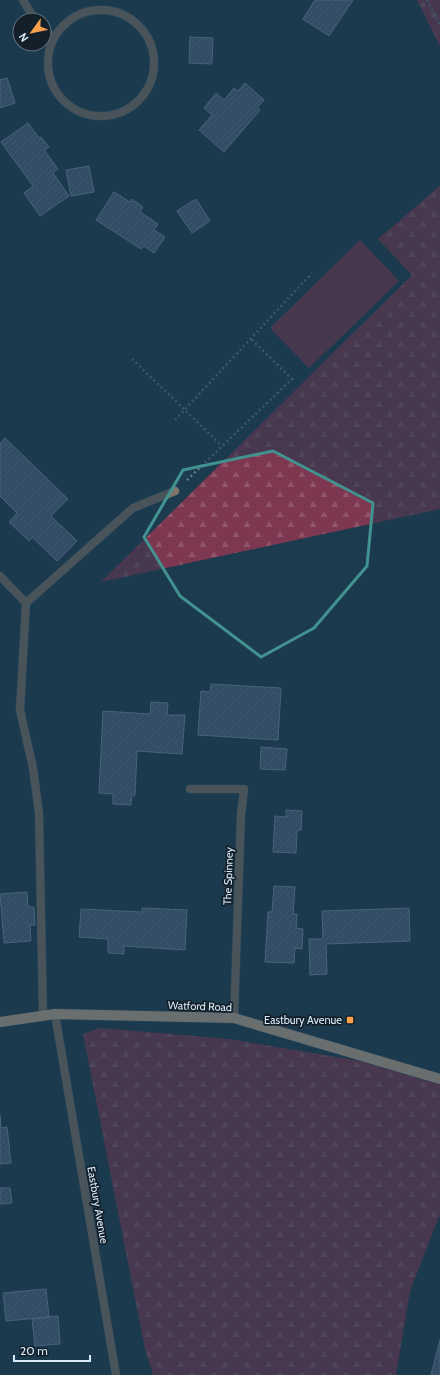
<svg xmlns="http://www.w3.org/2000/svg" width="440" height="1375" viewBox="0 0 440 1375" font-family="Cabin,sans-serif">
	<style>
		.forest { fill: url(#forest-firs) }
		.park { fill: #7e3750 }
		.building { fill: url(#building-hatch); stroke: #7e92b1 }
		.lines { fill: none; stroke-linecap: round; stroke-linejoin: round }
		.service-casing { stroke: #3a576a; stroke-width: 9 }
		.minor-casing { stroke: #3a576a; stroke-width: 9 }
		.primary-casing { stroke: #3a576a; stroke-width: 11 }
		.path { stroke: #5f7a8b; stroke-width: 2.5; stroke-dasharray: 2 3; stroke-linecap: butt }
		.service { stroke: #807368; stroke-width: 8 }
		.minor { stroke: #807368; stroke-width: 8 }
		.primary { stroke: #c8ad97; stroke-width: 10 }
		.marked { fill: none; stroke: #429390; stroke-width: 3; stroke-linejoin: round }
		.poi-dot { fill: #fa9f4e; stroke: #13202a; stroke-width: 1.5 }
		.labels { text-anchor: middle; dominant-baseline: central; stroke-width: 3.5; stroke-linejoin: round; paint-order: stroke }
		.street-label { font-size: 11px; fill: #d9ebf8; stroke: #13202a }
		.poi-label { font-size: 11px; fill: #d9ebf8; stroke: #13202a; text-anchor: end }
	</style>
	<defs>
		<pattern id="forest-firs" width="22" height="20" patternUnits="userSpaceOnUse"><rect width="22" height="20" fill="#7e3750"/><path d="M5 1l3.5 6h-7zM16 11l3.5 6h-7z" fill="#90546a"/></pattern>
		<pattern id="building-hatch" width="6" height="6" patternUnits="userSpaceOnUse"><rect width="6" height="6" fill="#516380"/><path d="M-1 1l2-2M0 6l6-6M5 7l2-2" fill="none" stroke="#697a93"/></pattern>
	</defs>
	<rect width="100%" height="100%" fill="#1c3b4f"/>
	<path class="forest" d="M417,0h23v46z
		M440,186v323l-339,73 311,-307 -34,-36z
		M100,1028l129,11 161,27 50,16v132l-30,77 -14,84h-243l-8,-26 -62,-315z"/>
	<path class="park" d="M360,240l39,41 -90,87 -39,-40z"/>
	<path class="building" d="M315,0h38l-24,36 -26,-17z
		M190,37l23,1 -1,26 -23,-1z
		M7,78l8,25 -15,5v-28z
		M245,83l19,17 -7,8 3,2 -36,42 -25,-22 13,-15 -8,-7 12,-15 8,7 10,-12 4,3z
		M28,123l11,15 2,-1 8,10 -5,3 14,19 -5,4 16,23 -29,20 -16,-23 9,-7 -32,-44z
		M89,166l5,26 -23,4 -5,-26z
		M114,192l16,10 2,-3 11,8 -3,5 18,12 -4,6 11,7 -11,16 -10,-7 -3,3 -45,-29z
		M196,199l14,22 -18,12 -15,-22z
		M5,438l63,61 -17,17 26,25 -20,20 -25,-24 -3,4 -20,-19 8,-9 -17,-17v-52z
		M211,684l70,4 -3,52 -80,-5 3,-44 9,1z
		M151,702l17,1 -1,12h18l-3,39 -45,-3 -2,44h-3l-1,10 -18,-1v-10l-14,-1 4,-82 47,3z
		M261,747l26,2 -2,21 -25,-1z
		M286,810l16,1 -1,19h-4l-1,23 -23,-1 2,-36 11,1z
		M274,886l21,1 -2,27h4l-1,14 7,1 -1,20 -7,-1 -1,15 -29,-1 3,-50h4z
		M27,892l1,15h6l1,18h-5l1,16 -27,2 -4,-49z
		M142,908l45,2 -2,40 -61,-4v8l-16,-1v-14l-29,-2 2,-28 61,3z
		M409,908l1,33 -84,3 1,30 -17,1 -1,-36h14l-1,-28z
		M0,1115l1,13 6,-1 4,36 -11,1z
		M0,1188h10l2,15 -12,1z
		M46,1289l3,28 -43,4 -3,-28z
		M58,1316l2,28 -25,2 -3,-27z
		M440,1340v35h-9z"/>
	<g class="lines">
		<g class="service-casing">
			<path id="service" d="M0,576l26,27 -6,107 13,58 6,45 4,204
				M26,603l107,-95 42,-17"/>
		</g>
		<g class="minor-casing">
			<path id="minor" d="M23,0l12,20
				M48 63a53 53 0 1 1 106 0a53 53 0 1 1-106 0Z
				M44,29l10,9
				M190,789h54l-3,26 -7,203
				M55,1014l61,361"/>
		</g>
		<g class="primary-casing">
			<path id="primary" d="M0,1022l55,-8 179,4 206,61"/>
		</g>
		<path class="path" d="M427,0l13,25
			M132,359l90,87
			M175,420l137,-147
			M187,480l105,-101 -41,-40"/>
		<use href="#service" class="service"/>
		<use href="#minor" class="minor"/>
		<use href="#primary" class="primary"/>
	</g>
	<path d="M0 0H440V1375H0ZM273,451l100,52 -6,63 -53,62 -53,29 -81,-61 -36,-59 39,-67z" fill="#1c3b4f" fill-opacity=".55" fill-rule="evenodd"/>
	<path class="marked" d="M273,451l100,52 -6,63 -53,62 -53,29 -81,-61 -36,-59 39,-67z"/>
	<rect class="poi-dot" x="346" y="1016" width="8" height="8" rx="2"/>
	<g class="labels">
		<g class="street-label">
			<text transform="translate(228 876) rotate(-88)">The Spinney</text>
			<text transform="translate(200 1006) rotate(2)">Watford Road</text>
			<text transform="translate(98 1205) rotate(80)">Eastbury Avenue</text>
		</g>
		<g class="poi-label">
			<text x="342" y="1020">Eastbury Avenue</text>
		</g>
	</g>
	<g transform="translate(32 32) rotate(237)"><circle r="19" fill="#13202a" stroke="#62717c"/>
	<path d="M0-3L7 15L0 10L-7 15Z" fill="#fa9f4e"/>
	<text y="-6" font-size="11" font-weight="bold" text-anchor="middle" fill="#d9ebf8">N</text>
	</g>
	<path d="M14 1355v6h76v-6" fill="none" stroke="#d9ebf8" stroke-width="2"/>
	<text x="20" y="1355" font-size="12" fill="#d9ebf8" stroke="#13202a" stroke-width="3" paint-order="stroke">20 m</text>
</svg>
